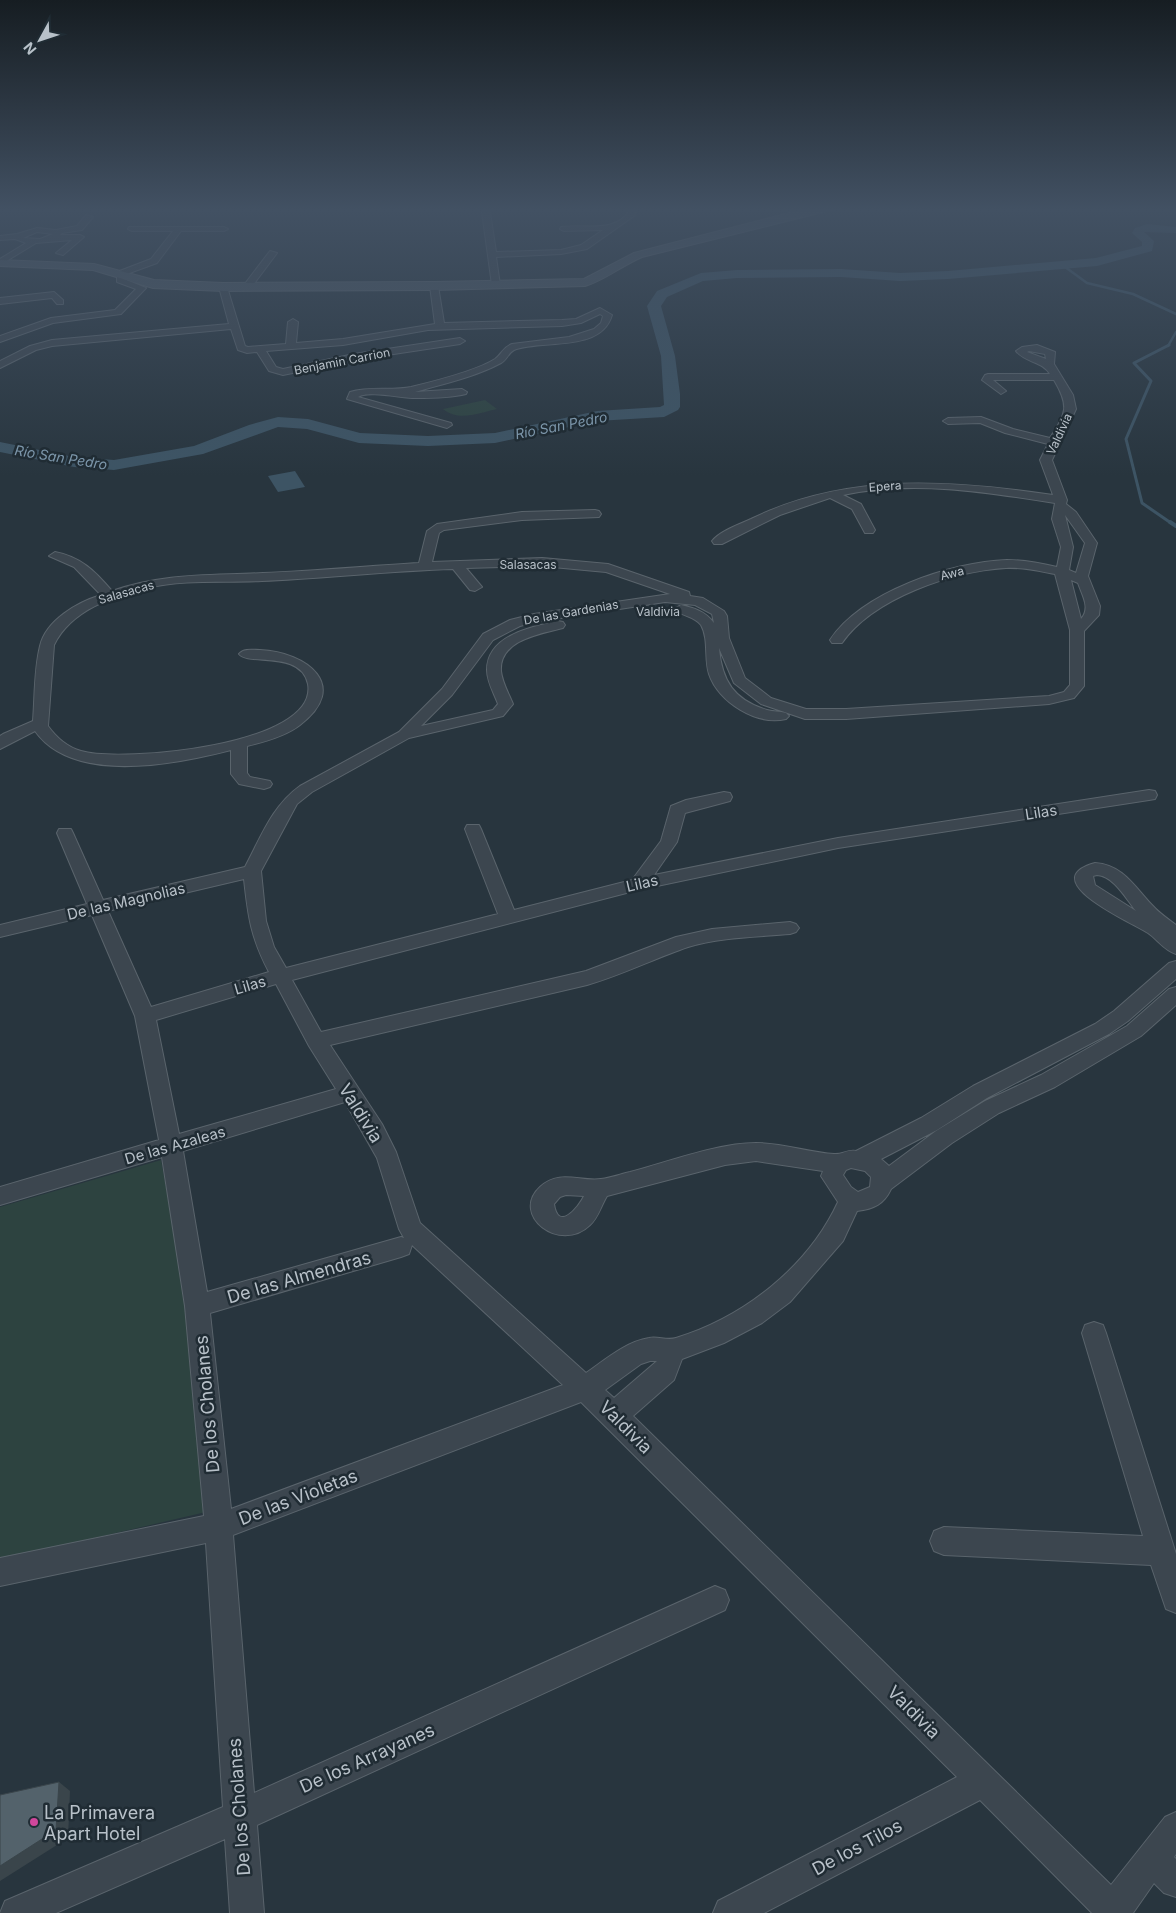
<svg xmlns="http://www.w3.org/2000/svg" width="1176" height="1913" viewBox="0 0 1176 1913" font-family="Inter,sans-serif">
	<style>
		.green { fill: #2d4340 }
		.water { fill: #3d5464 }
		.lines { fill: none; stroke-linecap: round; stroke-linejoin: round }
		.stream-far2 { stroke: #3d5464; stroke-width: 2.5 }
		.stream-far1 { stroke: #3d5464; stroke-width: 3 }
		.stream { stroke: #3d5464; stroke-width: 4 }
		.river { fill: #3d5464; fill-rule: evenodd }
		.street-casing { stroke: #5a646c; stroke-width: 2 }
		.secondary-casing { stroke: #5a646c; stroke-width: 2 }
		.street { fill: #3c464f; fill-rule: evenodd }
		.secondary { fill: #4a5661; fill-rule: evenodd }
		.shaded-wall { fill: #3a454b }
		.building { fill: #53626b; stroke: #3a454b }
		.hotel-dot { fill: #d1479c; stroke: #202c34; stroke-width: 2 }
		.labels { text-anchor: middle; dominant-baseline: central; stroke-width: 5; stroke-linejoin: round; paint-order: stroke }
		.far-street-label { font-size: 12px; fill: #b8c1c9; stroke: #202c34 }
		.far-water-label { font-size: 14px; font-style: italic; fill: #7c96aa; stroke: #202c34 }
		.street-label { font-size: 15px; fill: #b8c1c9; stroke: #202c34 }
		.near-street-label { font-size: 18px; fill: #b8c1c9; stroke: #202c34 }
		.near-poi-label { font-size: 18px; fill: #b8c1c9; stroke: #202c34; text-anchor: start }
	</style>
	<rect width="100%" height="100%" fill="#28353e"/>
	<path class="green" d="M485,400l12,9c-18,4 -38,13 -54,0z
		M161,1160l27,150 18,202 -206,48v-353z"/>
	<path class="water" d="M295,471l10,16 -27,5 -10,-16z"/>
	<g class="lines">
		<path class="stream-far2" d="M1061,264l26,19 46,11 43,20
			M1168,346l8,-14"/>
		<path class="stream-far1" d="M1169,345l-35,18 17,18 -25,58 16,64 29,20"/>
		<path class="stream" d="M1170,522l6,4"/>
		<path class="river" d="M1147,224l29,3v6l-32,-1 10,9 -2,10 -55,15 -149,13 -48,2 -59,-4 -104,1 -34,3 -36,16 -6,9 14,50 5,38v13l-2,3 -14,7 -67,4 -102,22 -67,3 -69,-3 -52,-14 -29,-2 -75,27 -89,16 -40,-3 -74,-15v-10l74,15 40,3 80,-14 55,-21 29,-8 30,2 52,14 68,3 67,-3 102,-22 63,-4 4,-2 -3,-49 -14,-50 10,-15 44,-18 36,-3 104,-1 59,4 48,-2 148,-13 46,-12v-4l-10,-9 3,-5z"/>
		<g class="street-casing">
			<path id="street" d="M485,209h8l-3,3 6,40 65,-2 20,-5 22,-15 -39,1 -4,-2 1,-2c22,-3 57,7 69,-18h7l-3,7 -47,33 -26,5 -65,3 4,28 -4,3 -4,-3 -10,-73z
				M86,215l7,2 -11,13 -20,3 -2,2h20l4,2 -21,18 -7,-2 16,-13 -36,3 -36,22v-6l26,-16 -11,-4 -15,1v-4l17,-2 20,-6 19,2 21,-4zM37,232l16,2 -13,5 -17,-1z
				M129,227h95l4,2 -4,2h-43l-24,32 -33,12v4l22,9 -25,26 -68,9 -53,19v-6l51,-18 64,-8 21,-21 -19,-7v-10l34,-13 22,-28h-41l-4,-2z
				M270,251l7,2 -27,36h-6v-4z
				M434,283l4,3 6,37 118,-3 14,-1 24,-11 12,7c-11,38 -70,24 -98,35 -6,3 -7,10 -13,13 -26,14 -58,21 -86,29l47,-3 5,3 -1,2c-16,4 -35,4 -51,4 -13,0 -48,-8 -57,-1l93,26 1,2 -5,3 -100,-29 3,-7c20,-6 41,-1 61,-5 21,-5 67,-17 84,-28 7,-5 7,-11 17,-15l57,-7 25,-8 7,-6 2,-7 -3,-2 -19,9 -19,3 -134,4 -85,15 -77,6 10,16 7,2 71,-15 106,-16 5,3 -5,3 -106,16 -71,15 -14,-4 -12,-19 -10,1 -9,-3 -7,-21 -179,17 -16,4 -36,18v-7l30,-15 22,-6 177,-16 -10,-37 4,-3 4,3 18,59 3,1 38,-3 2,-22 5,-3 5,3 -2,21 47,-4 92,-15 -5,-38z
				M54,292l9,8v4h-6l-5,-6 -52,6v-6z
				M1037,345l18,7 -1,12 19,31 3,14 -24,51 15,40 -1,4 10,8 21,31 -9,33 12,30 -1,9 -15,16v55l-10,12 -25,6 -203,15h-41l-44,-15 -27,-21 -15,-35c3,33 15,52 48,62 6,2 13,1 19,3l3,3 -3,3c-29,7 -68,-17 -77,-45 -5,-15 0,-35 -8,-49 -7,-9 -20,-9 -27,-16l7,-4c13,3 24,6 33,18l-2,-9 -17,-9 -30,-3 -130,20 -15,4 -27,14 -41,55 -31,31 72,-16 5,-6c-4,-11 -11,-22 -11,-34 0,-35 45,-43 71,-49l5,1 2,3 -2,3c-23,6 -64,12 -62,43 1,11 8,23 12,33l-10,12 -94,22 -97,54 -15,12 -36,67 5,50 8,26 12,21 212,-54 -33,-85 2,-4h12l2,4 33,81 118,-30 29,-39 10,-35 15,-6 38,-8 6,1 2,4 -2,4 -45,12 -8,29 -23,33 184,-37 311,-48 6,1 2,4 -2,4 -6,1 -311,48 -200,42 -346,90 29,52 265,-61 90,-34 36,-8 78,-7 6,2 3,4 -3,4 -6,2c-34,3 -70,3 -102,13 -35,12 -66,28 -101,38l-257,60 52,79 14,28 24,71 166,150c19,-13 39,-31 63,-35 9,-2 18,3 27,0 68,-21 132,-71 162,-136l-17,-26 2,-5 -67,-10 -31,4 -118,31c-6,10 -9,22 -17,29 -30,29 -80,-10 -50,-38 19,-18 40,-5 61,-8 10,-1 20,-5 29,-7 38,-10 88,-29 126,-29 26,0 52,9 78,11 8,1 14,-5 22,-3l65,-33 52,-32 122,-62 19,-13 55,-48 7,-2v18l-48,42 -19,13 -122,64 -50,32 -56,29 8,7 47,-35 49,-30 56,-26 86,-49 42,-37 7,-2v18l-35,31 -86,51 -56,26 -47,30 -61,46c-7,15 -17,20 -34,22l-14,30 -53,61 -28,21 -38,20 -42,16 -8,21 -41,36 478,469 54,-68 11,-5v42l-2,3 2,2v38l-12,-4 -10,-10 -21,30h-41l-112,-113 -216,113h-51l5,-12 239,-124 -376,-375 -348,133 21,258 461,-207 10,4 4,10 -4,10 -468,215 7,88h-34l-5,-74 -169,74h-56l5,-12 218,-94 -17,-264 -206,43v-28l204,-42 -19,-210 -23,-149 -162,48v-18l159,-47 -24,-124 -43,-101 -92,22v-12l87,-21 -30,-71 2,-4h12l2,4 30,67 142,-33c16,-30 27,-61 55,-81l99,-54 43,-43 41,-55 27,-14 24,-6 136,-20 -64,-22 -64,-6 -76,2 16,19 -7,4 -5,-1 -17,-21c-64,2 -127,9 -191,12 -37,2 -77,-2 -114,7 -35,8 -77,22 -94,57l-6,81c8,11 19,21 33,25 39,12 238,-5 227,-67 -7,-34 -60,-18 -69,-30 5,-6 14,-4 21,-4 47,2 91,36 40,75 -14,11 -36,17 -53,21v27l3,4 20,4 2,3 -2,3 -6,2 -25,-5 -8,-10v-24c-54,14 -158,35 -196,-19l-35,18v-13l3,-2 30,-13c2,-25 1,-51 7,-75 6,-26 38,-44 61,-51l-27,-28 -25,-11 6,-4c26,5 40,19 57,39 53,-18 95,-15 151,-18 52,-2 104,-7 156,-10l8,-32 10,-7 85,-12 73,-2 4,1 2,3 -2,3 -77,3 -78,10 -5,3 -7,29 110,-4 66,6 81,28 1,4 13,2 21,13 3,5 2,22 16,40 26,20 35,11h40l203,-13 15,-4 6,-7v-55l-15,-56c-16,-3 -32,-7 -49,-6 -53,3 -133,30 -164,75h-10l-2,-3c32,-48 121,-78 177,-80 17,0 33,3 50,7l4,-20 -9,-28 3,-16c-69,-11 -143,-23 -212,-8l18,9 14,26 -2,3h-8l-13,-24 -22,-11 -50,17 -58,29h-8l-2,-3c8,-10 28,-17 39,-22 96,-47 200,-39 302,-24l-13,-35 8,-16 -43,-11 -25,-10 -32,1 -5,-3 5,-3 33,-1 32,12 37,9c16,-25 20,-31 4,-58h-61l13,11 -5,3 -19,-14 3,-5 3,-1h62c-8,-13 -24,-11 -34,-23l6,-4zM1029,351l16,3 1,5 -19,-7zM1065,515l20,28 -9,30 -7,-3 4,-23zM1071,580l7,3c4,12 13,25 3,36zM244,879c4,38 7,59 25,93l-118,35 -43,-96zM276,984l33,62 27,43 -157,45 -23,-114zM345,1102l32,56 22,71 5,9 -3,-1 -194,55 -24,-141zM851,1168l14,3 6,6 -1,10 -12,5 -7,-5 -8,-12 3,-5zM566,1195l18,1c-6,12 -26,36 -30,8l6,-7zM412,1245l151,140 -332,124 -21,-196 191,-56 8,-3zM650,1361h7l-43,37 -9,-8 36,-26z
				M1095,863c28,2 39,23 57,42 7,8 16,14 24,20v29c-12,-4 -18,-14 -28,-21 -15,-10 -115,-53 -53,-70zM1097,875c17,1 29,24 39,36l-41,-26 -2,-9z
				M1094,1322l9,3 3,8 70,221v59l-10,-4 -15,-44 -207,-10 -10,-4 -4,-10 4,-10 10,-4 199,9 -61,-203 3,-8z"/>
		</g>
		<g class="secondary-casing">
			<path id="secondary" d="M815,209h20l-193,48c-19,8 -39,24 -57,29l-151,4 -211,1 -70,-3 -60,-18 -93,-4v-6l94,4 60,16 69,3 211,-1 150,-3 50,-26 155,-40z"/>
		</g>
		<use href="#street" class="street"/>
		<use href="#secondary" class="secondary"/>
	</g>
	<path class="shaded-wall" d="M59,1782l11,9 -2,47 -68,43v-15z"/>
	<path class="building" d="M59,1782l-3,48 -56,36v-71z"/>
	<linearGradient id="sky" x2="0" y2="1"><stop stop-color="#161d22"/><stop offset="0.44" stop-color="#425163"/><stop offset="1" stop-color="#425163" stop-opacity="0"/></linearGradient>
	<rect width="1176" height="476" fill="url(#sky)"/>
	<circle class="hotel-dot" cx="34" cy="1822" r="5"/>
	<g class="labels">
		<g class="far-street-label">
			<text transform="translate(342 361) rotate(-11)">Benjamin Carrion</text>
			<text transform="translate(1059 434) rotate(-65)">Valdivia</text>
			<text transform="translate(885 486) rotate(-4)">Epera</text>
			<text x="528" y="564">Salasacas</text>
			<text transform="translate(952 573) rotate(-14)">Awa</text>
			<text transform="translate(126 592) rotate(-16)">Salasacas</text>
			<text x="658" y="611">Valdivia</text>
			<text transform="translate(571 612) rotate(-10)">De las Gardenias</text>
		</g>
		<g class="far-water-label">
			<text transform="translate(561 425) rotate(-11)">Río San Pedro</text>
			<text transform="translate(61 457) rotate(9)">Río San Pedro</text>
		</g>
		<g class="street-label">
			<text transform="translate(1041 812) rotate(-9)">Lilas</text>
			<text transform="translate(642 883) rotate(-13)">Lilas</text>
			<text transform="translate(126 901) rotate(-13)">De las Magnolias</text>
			<text transform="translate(250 985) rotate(-16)">Lilas</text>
			<text transform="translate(175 1145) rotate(-16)">De las Azaleas</text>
		</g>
		<g class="near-street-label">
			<text transform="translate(361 1113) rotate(58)">Valdivia</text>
			<text transform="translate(299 1277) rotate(-16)">De las Almendras</text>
			<text transform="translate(207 1404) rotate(-95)">De los Cholanes</text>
			<text transform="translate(626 1427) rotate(45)">Valdivia</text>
			<text transform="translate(298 1497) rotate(-21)">De las Violetas</text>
			<text transform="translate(914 1712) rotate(45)">Valdivia</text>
			<text transform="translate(367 1758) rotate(-24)">De los Arrayanes</text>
			<text transform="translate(239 1807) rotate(-94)">De los Cholanes</text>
			<text transform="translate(857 1847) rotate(-28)">De los Tilos</text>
		</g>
		<g class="near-poi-label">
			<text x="44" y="1812">La Primavera<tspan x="44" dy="21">Apart Hotel</tspan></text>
		</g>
	</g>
	<g transform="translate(40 40) rotate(230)" stroke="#202c34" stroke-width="4" paint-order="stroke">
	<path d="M0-4L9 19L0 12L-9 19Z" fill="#b8c1c9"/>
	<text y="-8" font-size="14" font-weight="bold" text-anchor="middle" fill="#b8c1c9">N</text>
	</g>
</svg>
